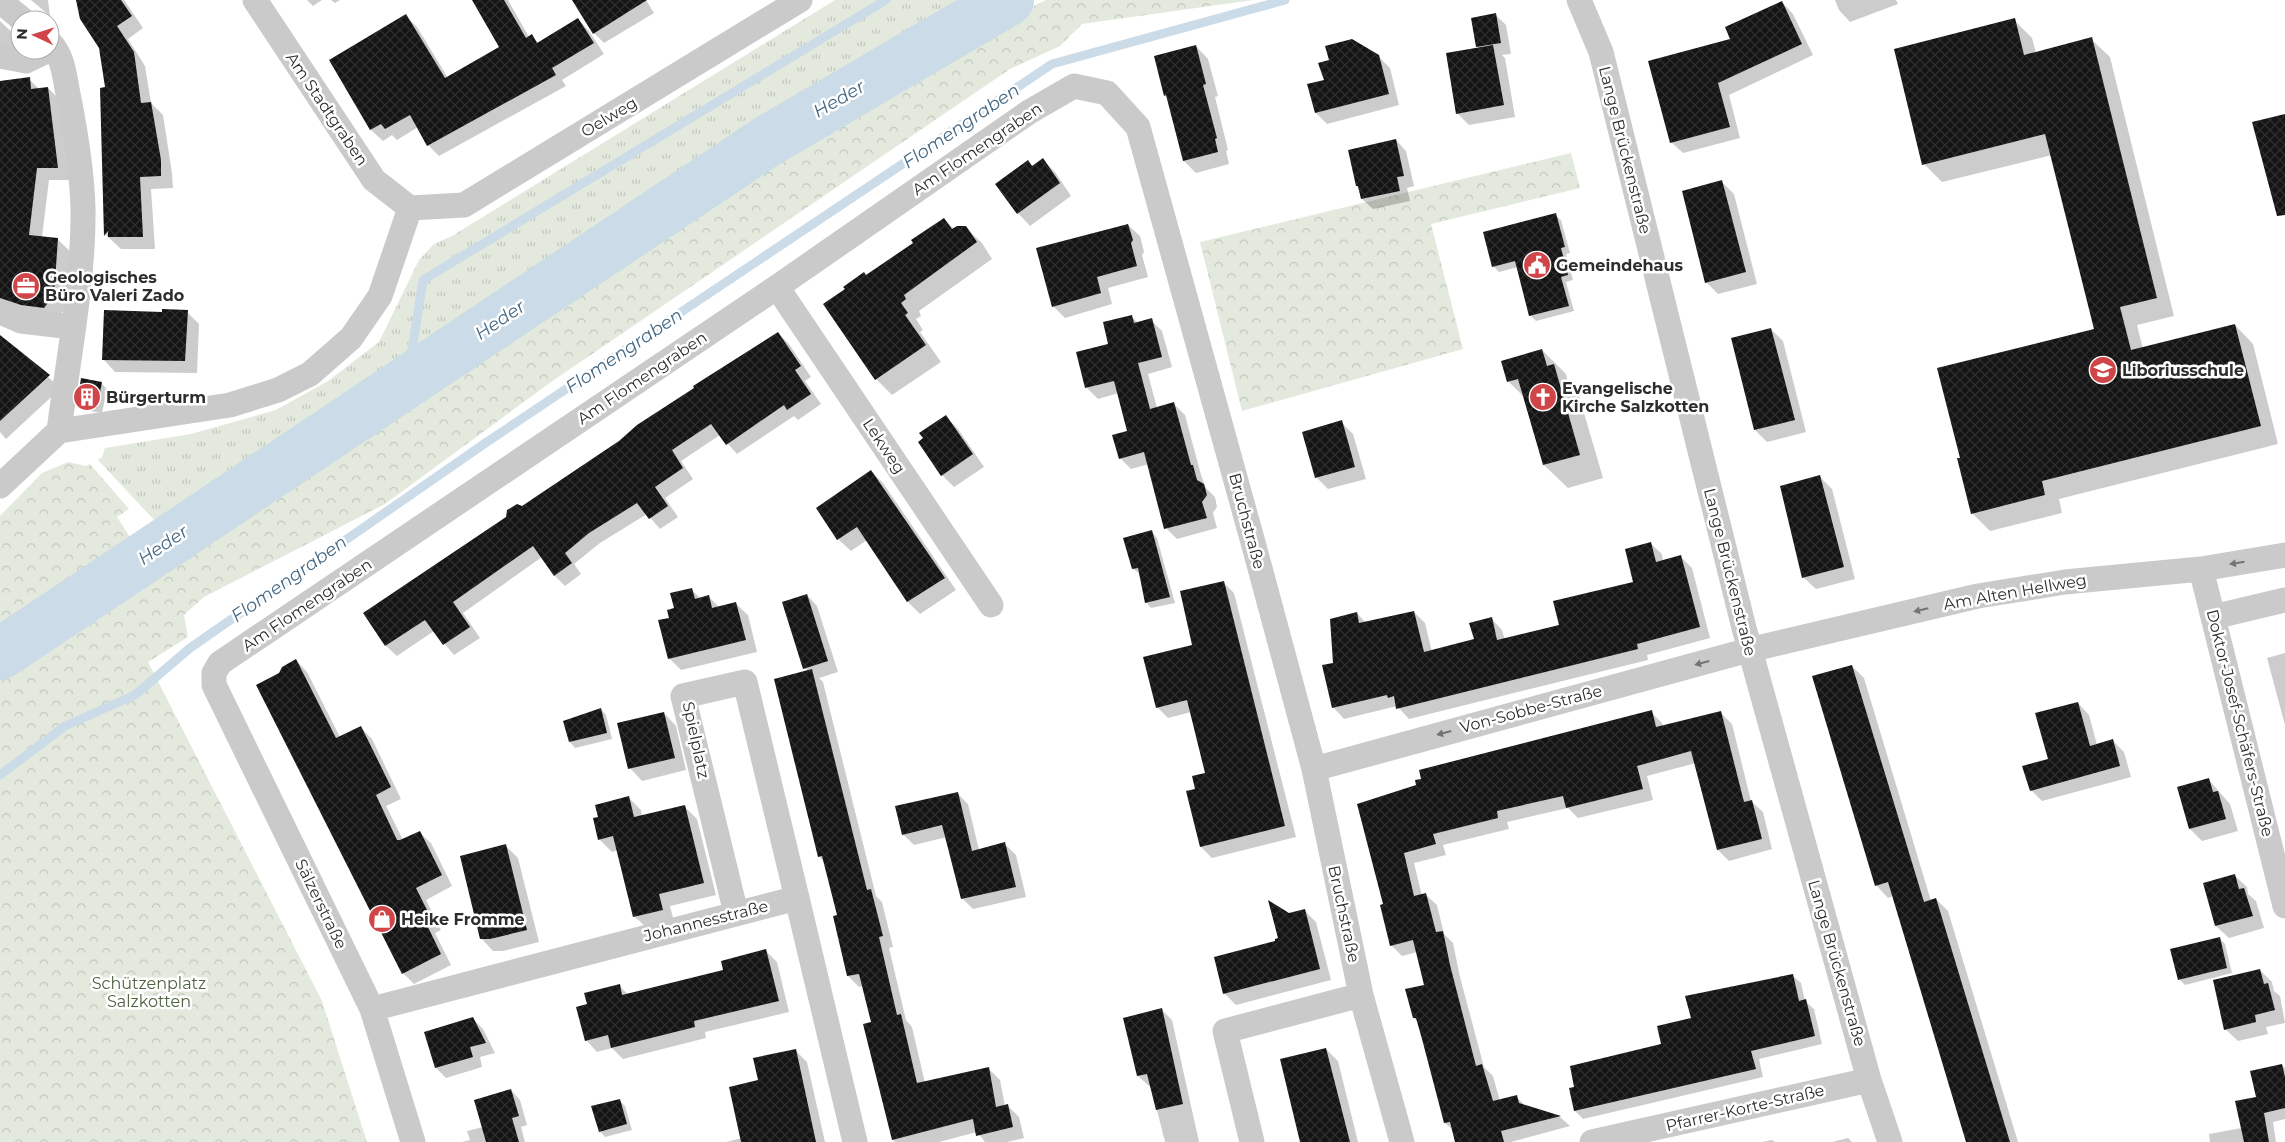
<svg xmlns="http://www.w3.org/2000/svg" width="2285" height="1142" viewBox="0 0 2285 1142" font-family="Montserrat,sans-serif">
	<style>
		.grass { fill: url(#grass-tufts) }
		.park { fill: url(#park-crowns) }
		.shadow { fill: #0003 }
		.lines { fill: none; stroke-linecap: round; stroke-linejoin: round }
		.stream { stroke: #cbdbe7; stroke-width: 9 }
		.river { stroke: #cbdbe7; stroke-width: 52 }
		.building { fill: url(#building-cross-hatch) }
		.minor { stroke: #cacaca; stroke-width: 25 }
		.oneway { fill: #747474 }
		.labels { text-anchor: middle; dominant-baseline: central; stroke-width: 5; stroke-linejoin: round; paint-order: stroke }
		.street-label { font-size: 16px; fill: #2d2d2d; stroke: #fff }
		.poi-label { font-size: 16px; font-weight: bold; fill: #2d2d2d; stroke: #fff; text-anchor: start }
		.park-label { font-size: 16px; fill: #4f6341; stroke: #fff }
		.water-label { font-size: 18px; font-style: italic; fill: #466985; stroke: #fff }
	</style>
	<defs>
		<pattern id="grass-tufts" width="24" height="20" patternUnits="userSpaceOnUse" patternTransform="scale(1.25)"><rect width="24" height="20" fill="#e3e9dd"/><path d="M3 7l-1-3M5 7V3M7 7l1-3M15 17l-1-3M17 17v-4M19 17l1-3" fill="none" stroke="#c3c8be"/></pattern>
		<pattern id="park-crowns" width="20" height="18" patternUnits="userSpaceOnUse" patternTransform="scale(1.25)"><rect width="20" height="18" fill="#e3e9dd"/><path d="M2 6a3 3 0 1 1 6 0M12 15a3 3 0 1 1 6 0" fill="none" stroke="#c3c8be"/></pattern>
		<pattern id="building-cross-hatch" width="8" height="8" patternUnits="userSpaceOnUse" patternTransform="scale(1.25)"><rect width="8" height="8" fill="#141414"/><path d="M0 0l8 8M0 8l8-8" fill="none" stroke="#2e2e2e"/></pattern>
	</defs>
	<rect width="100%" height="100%" fill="#fff"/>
	<path class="grass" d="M835,0h123l-803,521 -57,-61 4,-3 3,-9 86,-14 85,-24 52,-29 51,-39 40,-82 15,-16 18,-8z"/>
	<path class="park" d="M1046,0h207l-171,24 -22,22 -50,23 -459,313 -166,122 -181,93 -20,18 4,22 -40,25 174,339 45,141h-367v-465l443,-296 479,-310 80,-50z
		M1571,153l9,35 -149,36 32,125 -221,62 -42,-169z
		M68,462l18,4 4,-2 39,45 -12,8 14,22 -30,23 -101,69v-115l42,-43z"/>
	<path class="shadow" d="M31,0h17l2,16z
		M78,0h46l19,28 -15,11 17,27 6,37 12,12 9,58 1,15 -22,1 4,60h-34l-15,-14 -5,-146 5,-1 -5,-40z
		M307,0h15l-9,6z
		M331,0h9l-5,3z
		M473,0h35l21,37 2,-1 8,7 39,-24 11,12 15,23 -42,26 4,6 -127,70 -11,-11 -10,-18 -21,13 -5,-5 -9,6 -12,-11 -40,-69 75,-45 11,11 31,51 53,-31z
		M574,0h72l8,13 -50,30 -10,-10z
		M1835,0h61l2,4 -48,18 -11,-12z
		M1782,2l11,12 20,41 -84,40 11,43 -57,15 -12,-11 61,-102z
		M1495,14l11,11 5,29 -9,1 3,3 10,59 -46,8 -12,-12 22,-65 -2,-1z
		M2014,20l18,18 4,15 55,-14 19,18 64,259 -37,9 6,24 92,-24 18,19 25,100 -219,55 3,14 -72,18 -18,-18 -11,-55 135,-129 -44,-174 -110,27 -18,-18z
		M0,21l19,18 1,5v5l-20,12z
		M1196,46l12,13 10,37 -3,1 13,53 -2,1 3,13 -33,9 -12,-12 -16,-62 -3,-4z
		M1378,56l12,12 9,37 -72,19 -11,-11 10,-32z
		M29,79l10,10 9,-1 12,12 10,80h-21l-7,57 15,2 13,12 -4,57 -10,11 -56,-5v-232z
		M1396,140l10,11 8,35 -7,2 3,13 -37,8 -11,-10 -5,-13z
		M1043,160l12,12 16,24 -41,30 -12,-13 -21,-29 31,-22 5,5z
		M1722,182l12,12 23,90 -39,10 -12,-12z
		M1555,215l6,5 9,33 -4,1 7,26 -7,2 8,29 -38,10 -6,-6 -12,-48 -19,5 -6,-6z
		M944,219l10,10 11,-2 17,16 10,16 -73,52 2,5 -5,3 7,11 -3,2 21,30 -49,33 -16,-16 -10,-102 49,-34z
		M1128,225l12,11 4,16 -2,3 6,22 -40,11 4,16 -47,14 -12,-12z
		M186,311l13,13 -2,49 -82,-1 -12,-13 60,-45z
		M1131,316l7,7 13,-3 11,11 10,36 -24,7 9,34 17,-4 11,11 16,60 5,13 9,9 2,10 -4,6 4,15 -40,11 -11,-11 -17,-64 -18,5 -11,-11 8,-26 -9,-39 -21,6 -11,-11 -9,-35 32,-8z
		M1771,329l12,12 23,91 -39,10 -12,-12z
		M778,333l11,11 22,33 -6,4 16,23 -23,16 -4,-4 -57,38 -17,-19 -39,26 12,18 -28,19 13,19 -18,12 -13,-15 -47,29 -26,21 7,10 -16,12 -11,-11 -12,-18 -79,56 17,25 -26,17 -20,-24 -37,25 -11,-10 -21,-33z
		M0,337l61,51 -55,51 -6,-7z
		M1542,350l24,24 1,5 10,10 26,89 -35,10 -24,-23 -19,-67 -16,-16 -6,-20z
		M101,383l6,6 -5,24 -18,-3 -6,-6z
		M946,417l12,12 26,38 -30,20 -12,-12z
		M1341,422l12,12 13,45 -38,10 -12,-12z
		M871,471l12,12 73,107 -36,24 -12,-12 -41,-62 -16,11 -13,-12z
		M1820,477l12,12 23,90 -39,10 -13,-12z
		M1152,532l5,6 18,65 -24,5 -5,-6 -6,-28 -7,-5z
		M1650,543l12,11 1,7 18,-4 11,11 18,70 -63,17 1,5 -239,59 -12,-13 -53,13 -11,-12 1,-43 23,-51 9,10 48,-11 11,11 7,29 43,-12 16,-22 11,12 3,10 55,-14 75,-43z
		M1223,582l11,11 62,244 -84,21 -11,-11 -13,-55 9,-2 9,-16 -15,-62 -23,6 -11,-11 37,-61z
		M691,589l9,9 8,-2 11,11 16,-4 13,12 9,37 -76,18 -12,-12 2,-39 4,-10z
		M807,595l10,11 21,66 -19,6 4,4 53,214 6,6 11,45 -4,1 17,72 6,7 13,56 64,-14 11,11 5,26 2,-1 12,12 5,21 -17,4h-22l-8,-10 -38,10h-44l-2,-2 -21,-117 -9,-37 -4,1 -11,-11 -14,-59 5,-1 -14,-53 -6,-7 -11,-185 -3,-3z
		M2285,653v72l-18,-67z
		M296,660l11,12 33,65 21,-9 11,11 29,60 -15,7 17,34 16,-8 12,11 21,43 -26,14 15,30 -6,3 16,32 -37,19 -11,-11 -123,-299z
		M1852,666l12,12 67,223 5,-2 12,12 70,231h-51l-74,-246 -5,2 -12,-13z
		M2078,703l11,12 8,30 16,-4 11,11 7,25 -89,24 -11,-11 18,-30z
		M601,709l5,6 6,24 -37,9 -5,-6z
		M1651,712l11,11 1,4 58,-14 11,11 19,77 12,11 9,37 -43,12 -11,-11 -22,-87 -49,13 6,24 -75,18 -10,-10 -61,14 2,7 -66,16 3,10 -32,8 8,33 4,-1 11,10 7,29 9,9 7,34 24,90 9,9 7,25 16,-4 10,9 34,11 10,9 -59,16h-54l-3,-11 -9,-8 -27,-101 -4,-4 11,-32 -8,-34 -15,4 -11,-11 -7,-40 -26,-100z
		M664,713l12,13 10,44 -44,11 -12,-13z
		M2209,780l21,24 8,27 -36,10 -12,-12 -11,-41z
		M957,793l11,11 11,46 26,-6 11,11 10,42 -53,12 -11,-11 -15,-61 -33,8 -11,-11z
		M629,798l12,12 1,7 43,-10 12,12 19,76 -46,11 4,16 -27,6 -13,-12 -16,-66 -6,2 -13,-13v-21z
		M506,846l12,12 21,84 -36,9h-10l-12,-13z
		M2234,875l13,12 1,7 8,7 8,27 -35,10 -13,-12 -11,-42z
		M1304,910l12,12 15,58 -95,25 -12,-12 53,-51 12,-28z
		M2219,938l6,6 7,29 -47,12 -5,-5z
		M766,951l11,11 12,50 -84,20 1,6 -83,21 -11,-11 -15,4 -11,-12 2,-35 31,-19 10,9 95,-24z
		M2260,970l12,12 2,9 6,5 5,27 -19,4 2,7 -30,7 -13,-12z
		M1792,975l9,8 4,18 9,8 8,35 -63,15 4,18 -180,42 -8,-8 -5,-22 92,-44 30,-26z
		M1162,1010l10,10 27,122h-34l-14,-56h-2l-11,-10z
		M472,1018l11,11 12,24 -15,4 2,10 -36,11 -10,-10z
		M1326,1049l12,12 20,81h-56z
		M795,1050l12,12 18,80h-99l16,-4 18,-57z
		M2282,1065l3,3v51l-12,3 3,20h-66l-1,-8 33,-6 15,-30z
		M511,1090l9,10 7,25 -6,2 4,15h-63l8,-2 -3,-9 16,-4z
		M619,1100l6,6 7,24 -27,7 -5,-6z
		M1848,1138l4,4h-20z
		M1772,1140l3,2h-13z"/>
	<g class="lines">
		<path class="stream" d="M407,382l16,-102 463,-280
			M0,775l65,-49 70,-31 55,-47 294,-204 568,-380 233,-64"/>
		<path class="river" d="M0,654l766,-512 242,-142"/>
	</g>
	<path class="building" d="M76,0h45l11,16 -15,10 17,26 7,51 10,-1 10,58v16l-21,1 3,60h-35v-6l-4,5 -4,-148 5,-1 -6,-39 -19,-29z
		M472,0h32l22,38 6,-4 5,9 41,-25 16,25 -42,25 4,7 -129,71 -17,-31 -25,14 -4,-5 -11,6 -41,-70 77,-46 39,64 54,-31z
		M572,0h75l-54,34z
		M1782,1l20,43 -84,39 12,44 -60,16 -22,-82 82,-22 -5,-12z
		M1496,13l5,30 -25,4 -5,-29z
		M2015,18l9,37 68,-18 65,261 -37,9 11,43 104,-26 26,102 -219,55 3,14 -74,19 -14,-56h3l-23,-90 157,-39 -49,-195 -123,31 -28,-116z
		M1352,39l27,16 10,39 -74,19 -8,-29 17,-4 -6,-17 11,-3 -4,-14z
		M1196,45l10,39 -3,1 14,53 -2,1 3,13 -35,9 -17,-66 -2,1 -10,-40z
		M1493,45l11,60 -48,9 -10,-61z
		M30,77l1,12 17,-2 10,81h-21l-8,67 29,3 -4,57 -10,13 -23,-3 -21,-7v-217z
		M2285,114v101l-8,1 -25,-94z
		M1396,139l8,37 -7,1 3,14 -39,8 -3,-13h-2l-8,-36z
		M1043,158l17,25 -43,31 -22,-30 33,-24 4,6z
		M1722,180l24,92 -41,11 -23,-92z
		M1556,213l9,34 -4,1 7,27 -7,2 8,29 -40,10 -14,-55 -23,6 -9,-35z
		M944,218l8,11 5,-3h9l11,16 -73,53 2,4 -5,4 7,10 -3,2 21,30 -51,35 -52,-76 22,-15 -2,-2 21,-15 2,3 47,-32 -2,-3z
		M1128,224l5,16 -2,3 6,23 -40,11 4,16 -49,14 -16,-59z
		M162,309l26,1 -3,51 -83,-1 2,-50 58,2z
		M1132,315l2,8 18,-5 10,39 -24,6 12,46 24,-7 17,63h2l4,15 7,4 3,11 -5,7 5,16 -43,11 -20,-77 -25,7 -7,-24 15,-4 -13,-50 -29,7 -9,-36 32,-8 -5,-22z
		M1771,328l24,92 -41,10 -23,-92z
		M778,332l23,34 -6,4 16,24 -24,16 -3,-5 -58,40 -15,-21 -39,26 11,18 -28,19 13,19 -19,13 -12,-16 -48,30 -24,20 7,10 -18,13 -21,-30 -80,56 17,25 -27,18 -18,-25 -40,26 -22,-33 143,-96 1,-7 10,-6 5,2 97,-65 18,-16 57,-37 -1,-2z
		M0,335l50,40 -50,46z
		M1542,349l5,17 7,-2 26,91 -37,10 -25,-86 -11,3 -6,-21z
		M81,378l21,4 -5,26 -20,-4z
		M946,415l27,39 -32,22 -23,-34 5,-4 -4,-5z
		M1342,420l13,47 -40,11 -13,-46z
		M871,470l74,108 -38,24 -50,-75 -20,13 -21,-32z
		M1820,475l24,92 -42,11 -22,-92z
		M1152,530l18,67 -25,6 -7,-35 -6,1 -9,-31z
		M1651,542l5,20 25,-7 19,72 -63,17 1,5 -242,60 -2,-13 -6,2 -1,-3 -55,13 -10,-43 11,-2 -3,-44 27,-7 2,11 55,-12 10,41 50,-13 -5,-16 23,-6 5,23 62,-15 -6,-24 80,-19 -8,-33z
		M1224,581l61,245 -85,21 -14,-56 9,-2 -3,-13 13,-3 -18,-73 -31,8 -13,-51 49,-12 -12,-54z
		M692,588l3,11 14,-4 3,13 24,-6 10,38 -78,19 -10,-39 11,-2 -2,-8 7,-2 -4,-15z
		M807,594l21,67 -25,8 -21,-67z
		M296,659l40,79 25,-12 30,61 -15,8 21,45h3l20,-9 22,44 -26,13 15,30 -6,3 16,33 -39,20 -146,-289 23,-12 3,-6z
		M1852,665l72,237 12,-4 74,244h-44l-78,-260 -13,4 -63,-210z
		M812,669l55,221 4,-1 12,47 -4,1 18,78 4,-1 16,69 72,-16 7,40 12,-3 5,23 -37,9 -3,-17 -81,21 -29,-116 8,-2 -12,-48 -12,2 -14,-60 4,-1 -15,-59 -4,1 -44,-178z
		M2078,702l12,44 23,-7 7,27 -90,25 -8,-25 26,-7 -13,-46z
		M601,708l6,25 -38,9 -6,-21z
		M1652,710l4,17 65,-16 23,91 8,-2 10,39 -45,11 -26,-99 -54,15 6,23 -77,19 -3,-12 -66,15 1,7 -65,16 3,10 -32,9 10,43 12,-3 10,39 7,-1 7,34 26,101 6,-2 11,37 24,-6 2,8 42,13 -60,15 3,11h-49l-5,-20 -6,1 -22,-84 -6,-21h-3l-8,-29 19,-4 -11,-45 -23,6 -10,-41 3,-1 -26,-100 59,-19 -1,-5 6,-1 -2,-9z
		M664,712l11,46 -47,11 -11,-46z
		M2209,778l4,14 5,-1 8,28 -37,10 -12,-42z
		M958,792l14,59 33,-9 11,45 -55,12 -19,-74 -40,10 -7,-29z
		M629,796l5,21 51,-12 19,78 -45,11 4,16 -30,7 -20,-81 -15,4 -5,-22 5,-1 -3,-12z
		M506,844l21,86 -37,9h-10l-20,-83z
		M2235,874l4,15 5,-1 9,28 -38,10 -12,-43z
		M1268,900l21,13 16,-4 15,60 -97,25 -9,-37 61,-16v-2l3,-1z
		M2220,937l7,31 -49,12 -8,-31z
		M766,949l13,52 -85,20 1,6 -84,21 -3,-13 -23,6 -9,-34 11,-3 -3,-11 36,-9 2,11 101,-25 -2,-9z
		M2260,969l4,15 4,-1 7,27 -20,5 1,7 -32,8 -11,-50z
		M1793,974l6,27 7,-2 9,37 -64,15 5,18 -182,42 -5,-23 5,-1 -4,-21 91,-22 -4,-18 34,-8 -6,-22z
		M1162,1008l21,96 -27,6 -9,-36 -10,2 -14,-58z
		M473,1017l13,26 -16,4 3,10 -38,11 -11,-36z
		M1326,1048l24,94h-50l-20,-83z
		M796,1049l20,93h-75l-12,-55 29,-7 -5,-22z
		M2282,1064l3,13v31l-21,5 5,29h-25l-9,-41 21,-4 -6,-26z
		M511,1089l8,27 -7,2 7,24h-33l-12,-42z
		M620,1099l7,25 -28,8 -8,-26z"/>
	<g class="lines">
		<path class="minor" d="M255,0l119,180 36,28
			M1579,0l22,52 143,576 125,452 21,62
			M0,1l23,19
			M50,43c14,13 15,38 19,56 7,36 13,73 14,109 1,72 -15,151 -24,223
			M0,56l26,5 23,-11
			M410,208l54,-3 336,-205
			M777,287l214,318
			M0,312l21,9 51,6
			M0,486l59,-55 171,-26 48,-15 32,-16 41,-36 29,-42 30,-88
			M2201,569l84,337
			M2213,617l72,-17
			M1314,769l435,-119 229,-54 87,-14 136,-13 84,-14
			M736,913l-53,-217 62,-14 52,216
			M372,1009l425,-111 58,244
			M413,1142l-41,-133 -158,-324v-12l6,-10 557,-376 252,-175 45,-26 33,7 31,34 116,419 60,223 47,226 41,147
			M1252,1142l-27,-111 136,-36
			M1592,1142l277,-62"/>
	</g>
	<defs><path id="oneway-solid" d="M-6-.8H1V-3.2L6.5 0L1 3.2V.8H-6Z" transform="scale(1.25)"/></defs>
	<g class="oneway">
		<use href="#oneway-solid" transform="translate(2237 563) rotate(171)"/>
		<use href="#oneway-solid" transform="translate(1921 610) rotate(167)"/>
		<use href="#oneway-solid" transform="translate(1702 663) rotate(165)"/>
		<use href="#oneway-solid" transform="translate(1444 733) rotate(165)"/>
	</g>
	<defs>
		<g id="civic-disc" transform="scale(1.4375)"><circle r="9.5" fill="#cf4548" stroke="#fff"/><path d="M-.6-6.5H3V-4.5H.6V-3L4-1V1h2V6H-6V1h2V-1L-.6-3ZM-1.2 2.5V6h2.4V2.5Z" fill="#fff"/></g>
		<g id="office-disc" transform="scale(1.4375)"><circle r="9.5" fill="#cf4548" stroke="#fff"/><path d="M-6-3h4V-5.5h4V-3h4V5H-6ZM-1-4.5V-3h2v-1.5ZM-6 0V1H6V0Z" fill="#fff"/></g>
		<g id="school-disc" transform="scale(1.4375)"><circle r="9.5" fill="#cf4548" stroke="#fff"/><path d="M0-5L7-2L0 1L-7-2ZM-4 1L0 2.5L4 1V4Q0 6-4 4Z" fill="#fff"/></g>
		<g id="building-disc" transform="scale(1.4375)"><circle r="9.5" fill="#cf4548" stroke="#fff"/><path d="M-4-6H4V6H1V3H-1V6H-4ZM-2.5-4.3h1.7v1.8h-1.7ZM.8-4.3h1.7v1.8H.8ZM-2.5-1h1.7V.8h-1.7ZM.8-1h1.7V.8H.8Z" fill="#fff"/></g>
		<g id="church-disc" transform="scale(1.4375)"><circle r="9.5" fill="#cf4548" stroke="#fff"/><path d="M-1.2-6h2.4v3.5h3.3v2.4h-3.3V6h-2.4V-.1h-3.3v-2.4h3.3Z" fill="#fff"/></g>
		<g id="shop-disc" transform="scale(1.4375)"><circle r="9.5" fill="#cf4548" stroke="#fff"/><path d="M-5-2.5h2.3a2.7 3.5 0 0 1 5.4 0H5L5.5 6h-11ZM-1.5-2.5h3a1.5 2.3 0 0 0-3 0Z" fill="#fff"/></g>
	</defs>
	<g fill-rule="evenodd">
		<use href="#civic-disc" x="1537" y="265"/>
		<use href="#office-disc" x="26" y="286"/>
		<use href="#school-disc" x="2103" y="370"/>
		<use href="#building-disc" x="87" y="397"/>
		<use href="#church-disc" x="1543" y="397"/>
		<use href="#shop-disc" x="382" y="919"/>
	</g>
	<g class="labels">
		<g class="street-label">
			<text transform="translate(327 109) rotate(56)">Am Stadtgraben</text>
			<text transform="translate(609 117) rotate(-31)">Oelweg</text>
			<text transform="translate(977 149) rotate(-34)">Am Flomengraben</text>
			<text transform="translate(1625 150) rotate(76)">Lange Brückenstraße</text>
			<text transform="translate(642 378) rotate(-34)">Am Flomengraben</text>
			<text transform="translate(884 446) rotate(56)">Lekweg</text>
			<text transform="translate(1247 521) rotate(75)">Bruchstraße</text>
			<text transform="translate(1730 572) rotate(76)">Lange Brückenstraße</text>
			<text transform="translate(2015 592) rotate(-10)">Am Alten Hellweg</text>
			<text transform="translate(307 605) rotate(-34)">Am Flomengraben</text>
			<text transform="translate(1531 709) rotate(-15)">Von-Sobbe-Straße</text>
			<text transform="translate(2240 723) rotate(76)">Doktor-Josef-Schäfers-Straße</text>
			<text transform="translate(696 740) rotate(78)">Spielplatz</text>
			<text transform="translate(321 904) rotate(64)">Sälzerstraße</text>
			<text transform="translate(1344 914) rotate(78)">Bruchstraße</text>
			<text transform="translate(706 921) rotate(-14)">Johannesstraße</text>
			<text transform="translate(1837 963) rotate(74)">Lange Brückenstraße</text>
			<text transform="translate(1745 1108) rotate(-13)">Pfarrer-Korte-Straße</text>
		</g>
		<g class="poi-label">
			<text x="1556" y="265">Gemeindehaus</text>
			<text x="45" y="277">Geologisches<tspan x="45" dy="18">Büro Valeri Zado</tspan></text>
			<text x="2122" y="370">Liboriusschule</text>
			<text x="1562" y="388">Evangelische<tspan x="1562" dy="18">Kirche Salzkotten</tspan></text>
			<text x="106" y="397">Bürgerturm</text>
			<text x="401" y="919">Heike Fromme</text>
		</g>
		<g class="park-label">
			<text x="149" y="983">Schützenplatz<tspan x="149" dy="18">Salzkotten</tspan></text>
		</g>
		<g class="water-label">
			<text transform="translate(839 99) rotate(-30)">Heder</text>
			<text transform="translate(961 126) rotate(-34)">Flomengraben</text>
			<text transform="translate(500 320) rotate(-34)">Heder</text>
			<text transform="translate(624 351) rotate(-34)">Flomengraben</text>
			<text transform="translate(163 545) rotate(-34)">Heder</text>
			<text transform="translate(289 579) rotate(-35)">Flomengraben</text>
		</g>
	</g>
	<g transform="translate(35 35) rotate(274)"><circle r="24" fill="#ffffff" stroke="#ababab"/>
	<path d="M0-4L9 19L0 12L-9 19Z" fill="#cf4548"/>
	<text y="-8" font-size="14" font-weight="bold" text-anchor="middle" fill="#2d2d2d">N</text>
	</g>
</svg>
